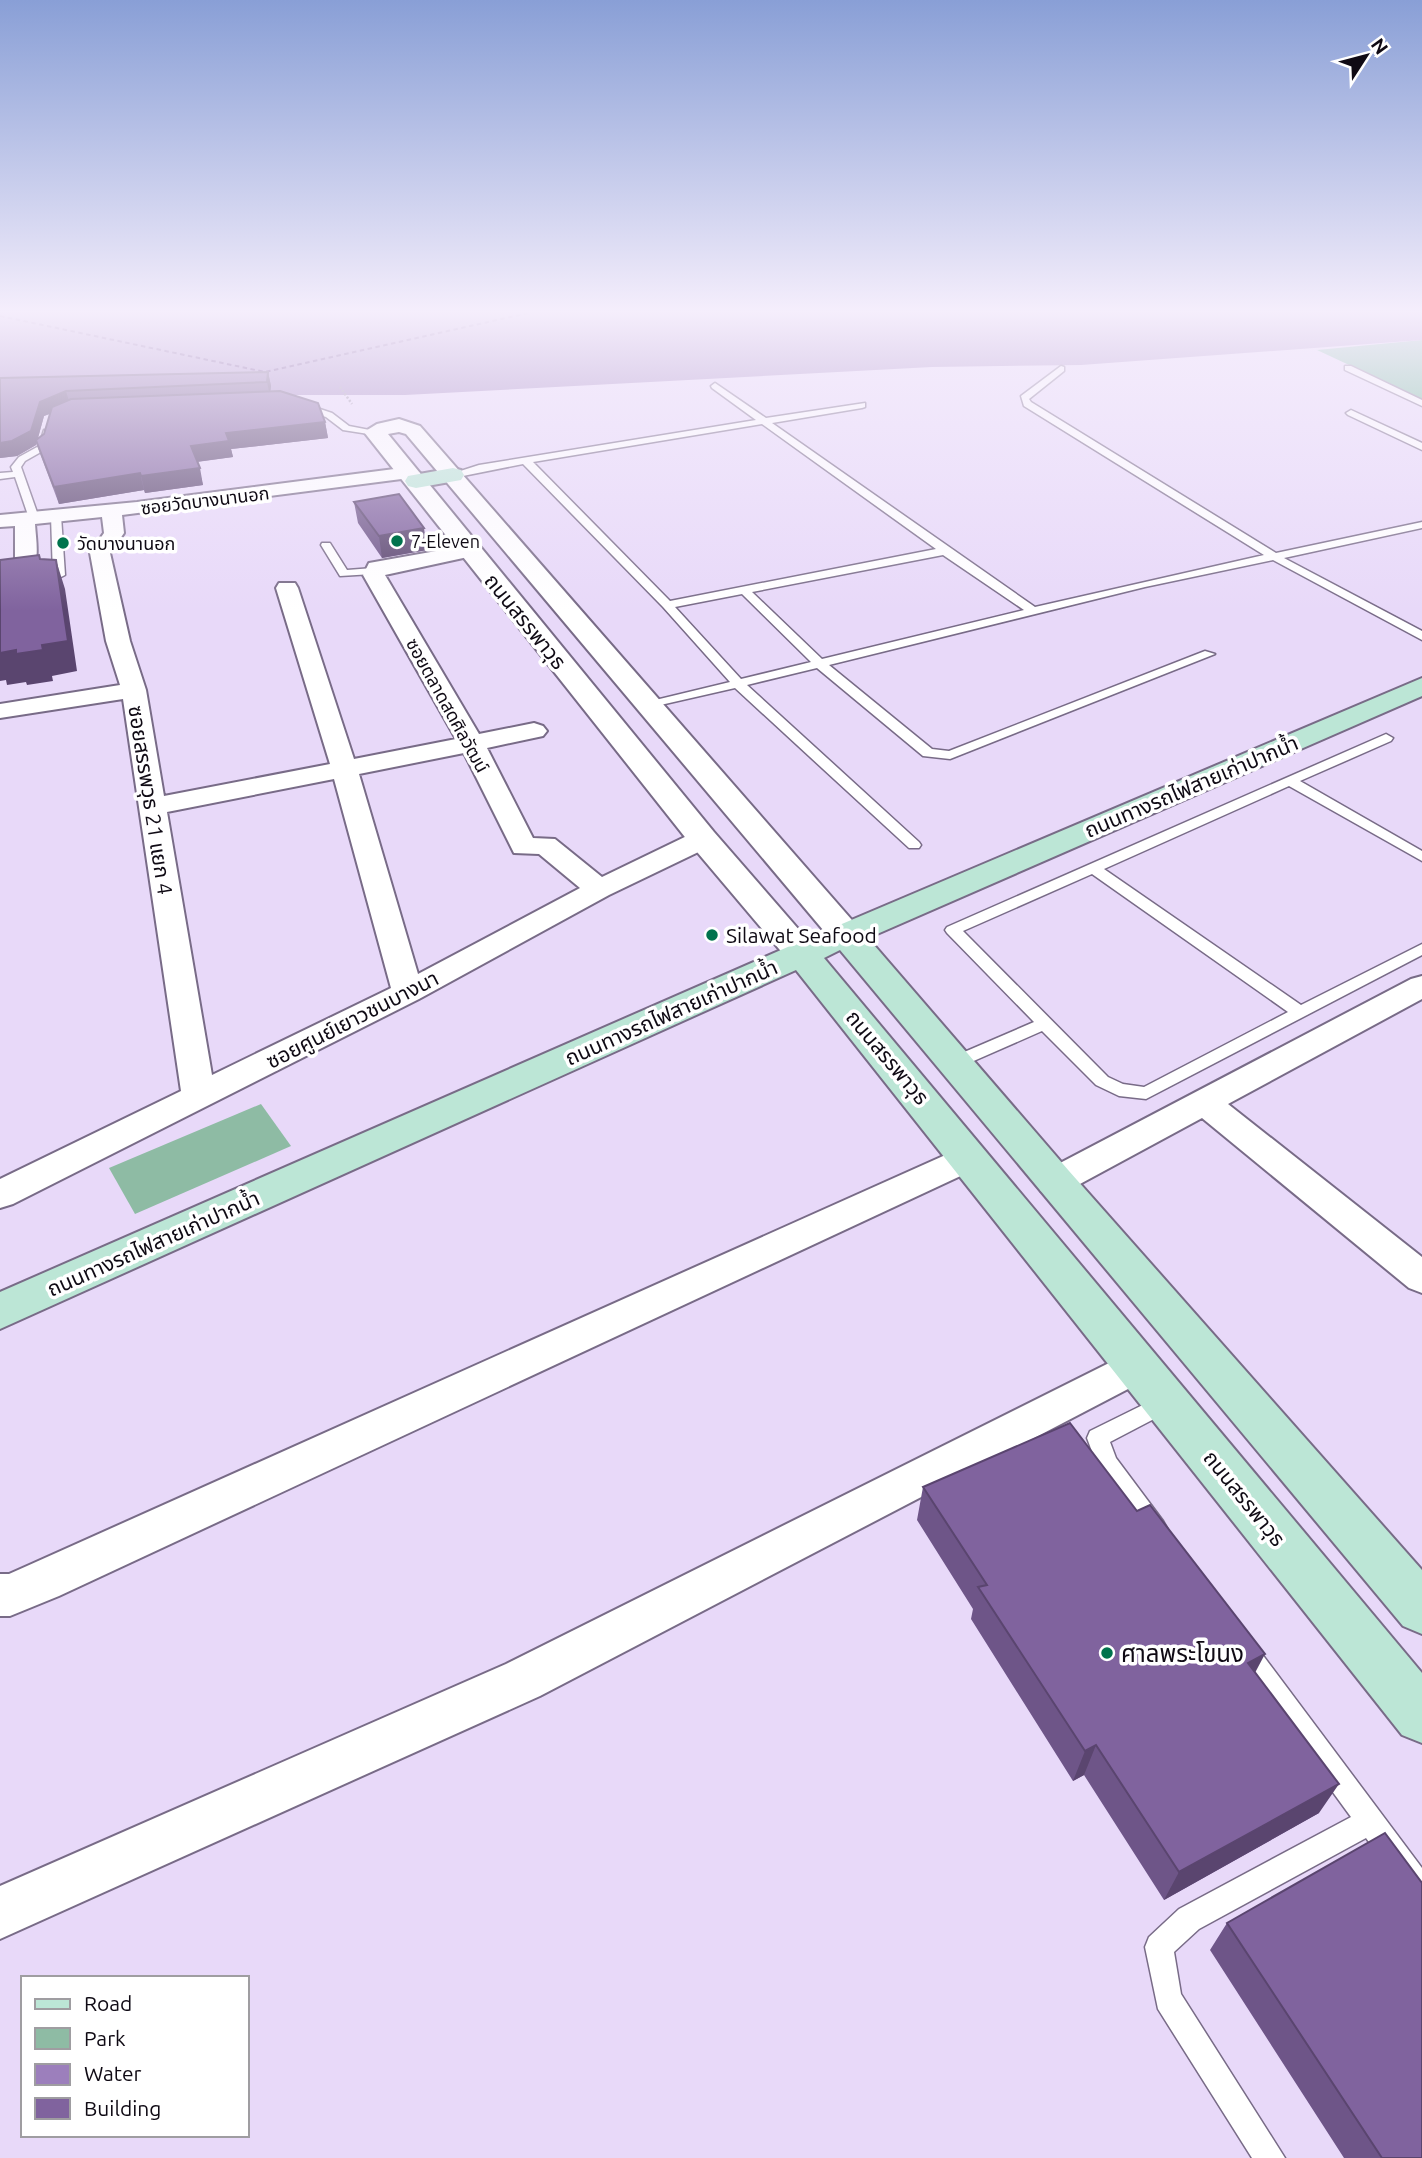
<svg xmlns="http://www.w3.org/2000/svg" width="1422" height="2158" viewBox="0 0 1422 2158" font-family="Ubuntu,'Noto Sans Thai',sans-serif">
	<style>
		.green { fill: #8ebba4 }
		.forest { fill: #6ab792 }
		.water { fill: #9c7fbc }
		.lines { fill: none; stroke-linecap: round; stroke-linejoin: round }
		.ferry { stroke: #542c77; stroke-width: 2; stroke-dasharray: 4.5 3.5; stroke-linecap: butt }
		.service-casing { stroke: #786b87; stroke-width: 3 }
		.minor-casing { stroke: #786b87; stroke-width: 4 }
		.tertiary-casing { stroke: #786b87; stroke-width: 4 }
		.secondary-casing { stroke: #786b87; stroke-width: 4 }
		.path { stroke: #9b90a8; stroke-width: 2.5; stroke-dasharray: 2 2; stroke-linecap: butt }
		.service { fill: #fff; fill-rule: evenodd }
		.minor { fill: #fff; fill-rule: evenodd }
		.tertiary { fill: #fff; fill-rule: evenodd }
		.secondary { fill: #bce6d6; fill-rule: evenodd }
		.wall { fill: #6e5588; fill-rule: evenodd }
		.shaded-wall { fill: #5a456f }
		.building { fill: #80639e; stroke: #5a456f; stroke-width: 2 }
		.poi-dot { fill: #00734d; stroke: #fff; stroke-width: 2.5 }
		.labels { text-anchor: middle; dominant-baseline: central; stroke-width: 7; stroke-linejoin: round; paint-order: stroke }
		.far-street-label { font-size: 18px; fill: #0f0a14; stroke: #fff }
		.far-poi-label { font-size: 18px; fill: #0f0a14; stroke: #fff; text-anchor: start }
		.street-label { font-size: 21px; fill: #0f0a14; stroke: #fff }
		.poi-label { font-size: 21px; fill: #0f0a14; stroke: #fff; text-anchor: start }
		.near-poi-label { font-size: 24px; fill: #0f0a14; stroke: #fff; text-anchor: start }
	</style>
	<rect width="100%" height="100%" fill="#e8d9f9"/>
	<path class="green" d="M261,1104l30,42 -156,68 -26,-46z"/>
	<path class="forest" d="M1422,340v59l-105,-49z"/>
	<path class="water" d="M0,309h1422v31l-341,25 -149,2 -527,28h-135l-270,11z"/>
	<g class="lines">
		<path class="ferry" d="M0,316l265,56 281,-63"/>
		<g class="service-casing">
			<path id="service" d="M1061,366l3,1v4l-35,28 2,3 245,151 146,-31v6l-138,30 138,73v9l-149,-80 -128,27 -316,78 103,84 17,2 256,-100 10,3 -265,105 -27,-3 -106,-88 -70,17 172,157 2,3 -2,3h-10l-174,-160 -92,21v-6l87,-21 -67,-75 -140,-143 -70,14 -5,-3 31,-10 277,-45 -44,-32 -1,-2 4,-3 51,35 99,-15v4l-3,1 -90,15 263,184 229,-52 -240,-149 -3,-10zM762,424l174,125 -266,52 -137,-139zM943,555l81,55 -202,49 -70,-67zM742,594l69,68 -70,17 -66,-72z
				M1345,366h6l71,34v6l-77,-36z
				M299,402l33,11 17,13 31,6 -5,3 -32,-5 -17,-13 -30,-10v-4z
				M1351,410l71,33v7l-74,-35 -2,-2z
				M44,430l8,2 -4,16 -23,13 -4,6 18,51 -5,3 -5,-3 -14,-41 -15,2v-6l13,-1 -2,-5 8,-10 20,-11z
				M56,513l5,3 4,59 -6,3 -6,-3 -2,-59z
				M322,543h8l17,27 26,-2 6,3 -6,3 -33,2 -19,-31z
				M1386,734l7,4 -2,3 -91,40 122,70v10l-133,-75 -185,83 197,136 121,-61v11l-276,144 -27,-3 -23,-11 -54,-54 -82,36h-12l-3,-4 3,-4 86,-37 -87,-89 -2,-3 2,-3zM1092,874l196,138 -144,75 -21,-3 -15,-7 -145,-146z
				M1167,1393l8,3 3,6 -3,6 -65,34 6,16 47,63 4,7 -4,7 -8,3 -8,-3 -48,-65 -12,-32 3,-7z
				M1244,1638l9,4 169,226v37l-10,-4 -46,-63 -167,91 -25,23 7,42 104,164h-33l-94,-149 -13,-62 4,-10 30,-28 172,-92 -116,-159 -3,-8 3,-8z"/>
		</g>
		<g class="minor-casing">
			<path id="minor" d="M410,467l10,6 -3,4 -295,38 2,18 -14,20 20,88 16,49 18,106 166,-32 -54,-176 3,-5h16l3,5 56,171 102,-20 -93,-164 6,-12 101,-18 7,2 3,4 -3,4 -92,20 94,159 55,-11 9,3 4,5 -4,5 -56,12 46,90 22,1 47,38 91,-44 10,-2 10,2 4,6 -4,6 -104,50 -190,104 -406,205 -13,4v-29l181,-88 -58,-392 -123,19v-14l120,-19 -14,-44 -16,-88 14,-20 -2,-16 -67,7c1,17 5,35 -4,50l-31,7v-13l14,-3 1,-3v-36l-15,1v-12l137,-13zM464,753l50,100 25,1 41,34 -162,86 -59,-200zM334,779l57,209 -179,87 -45,-263z
				M1422,976v23l-194,105 194,153v36l-13,-5 -207,-170 -135,73 -13,4 -13,-4 -5,-9 5,-9 370,-194z
				M970,1144l12,4 6,9 -6,9 -923,430 -49,20h-10v-42h9l18,-8z
				M1137,1349l14,4 6,12 -6,12 -611,319 -540,243v-53l506,-222z"/>
		</g>
		<g class="tertiary-casing">
			<path id="tertiary" d="M399,419l21,7 438,501 5,8 -5,8 -12,3 -12,-3 -428,-509 -7,-2 -11,2 326,398 106,122 -6,8 -12,3 -12,-3 -98,-116 -328,-414 13,-8z"/>
		</g>
		<g class="secondary-casing">
			<path id="secondary" d="M453,468l8,2 3,5 -3,5 -45,8 -8,-2 -3,-5 3,-5z
				M1422,678v18l-554,242 201,233 353,399v64l-19,-8 -563,-676 -16,8 598,715v70l-20,-8 -606,-765 -796,359v-37l790,-346z"/>
		</g>
		<path class="path" d="M340,387l12,17"/>
		<use href="#service" class="service"/>
		<use href="#minor" class="minor"/>
		<use href="#tertiary" class="tertiary"/>
		<use href="#secondary" class="secondary"/>
	</g>
	<path class="wall" d="M268,372l3,14 -1,5 55,31 3,16 -97,11 2,8 -36,5 6,23 -58,8 -1,-3 -85,14 -23,-61v2l-19,11 -17,2v-80zM50,414l-6,20 -6,4 6,-22z
		M354,502l73,48 -45,8 -24,-35z
		M923,1487l214,24 118,162 64,140 -155,87 -80,-125 -11,6 -102,-162 2,-10 -56,-89z
		M1227,1923l195,235h-78l-134,-208z"/>
	<path class="shaded-wall" d="M268,372l3,14 -1,10 -3,-14z
		M66,391l4,14 -26,11 -8,29 -19,11 -17,2v-15l40,-41z
		M325,422l3,16 -97,11 2,8 -38,5 -4,-16 35,-13z
		M200,468l3,17 -58,8 -4,-17z
		M140,473l4,17 -85,14 -5,-17z
		M424,528l3,22 -45,8 -3,-22z
		M56,560l9,29 12,82 -25,5 1,5 -26,4 -1,-3 -19,3 -1,-5 -6,1v-28l42,-8z
		M1265,1654l-17,32v-23z
		M1096,1745l-12,30 -11,6 12,-30z
		M1339,1784l-20,29 -155,87 15,-28z"/>
	<path class="building" d="M268,372l-1,10 -201,9 -26,11 -9,29 -19,10 -12,2v-65z
		M280,391l38,12 7,19 -99,11 3,8 -38,5 9,22 -59,8 -1,-3 -86,14 -18,-47 8,-6 8,-27 19,-8z
		M399,494l25,34 -45,8 -25,-34z
		M39,555l1,4 16,1 12,81 -26,4 1,5 -27,4v-4l-16,3v-93z
		M1070,1423l67,88 13,-6 115,149 -17,9 91,121 -160,88 -83,-127 -11,6 -107,-164 9,-2 -64,-98z
		M1385,1833l37,50v275h-40l-155,-235z"/>
	<linearGradient id="sky" x2="0" y2="1"><stop stop-color="#899fd6"/><stop offset="0.51" stop-color="#f5eefc"/><stop offset="1" stop-color="#f5eefc" stop-opacity="0"/></linearGradient>
	<rect width="1422" height="611" fill="url(#sky)"/>
	<g class="poi-dot">
		<circle cx="397" cy="541" r="7"/>
		<circle cx="63" cy="543" r="7"/>
		<circle cx="712" cy="935" r="7"/>
		<circle cx="1107" cy="1653" r="7"/>
	</g>
	<g class="labels">
		<g class="far-street-label">
			<text transform="translate(205 500) rotate(-7)">ซอยวัดบางนานอก</text>
			<text transform="translate(448 705) rotate(61)">ซอยตลาดสดศิลวัฒน์</text>
		</g>
		<g class="far-poi-label">
			<text x="411" y="541">7-Eleven</text>
			<text x="77" y="543">วัดบางนานอก</text>
		</g>
		<g class="street-label">
			<text transform="translate(526 621) rotate(51)">ถนนสรรพาวุธ</text>
			<text transform="translate(1191 786) rotate(-23)">ถนนทางรถไฟสายเก่าปากน้ำ</text>
			<text transform="translate(151 800) rotate(81)">ซอยสรรพวุธ 21 แยก 4</text>
			<text transform="translate(671 1012) rotate(-24)">ถนนทางรถไฟสายเก่าปากน้ำ</text>
			<text transform="translate(352 1019) rotate(-27)">ซอยศูนย์เยาวชนบางนา</text>
			<text transform="translate(888 1057) rotate(50)">ถนนสรรพาวุธ</text>
			<text transform="translate(153 1243) rotate(-24)">ถนนทางรถไฟสายเก่าปากน้ำ</text>
			<text transform="translate(1245 1498) rotate(51)">ถนนสรรพาวุธ</text>
		</g>
		<g class="poi-label">
			<text x="726" y="935">Silawat Seafood</text>
		</g>
		<g class="near-poi-label">
			<text x="1121" y="1653">ศาลพระโขนง</text>
		</g>
	</g>
	<rect x="21" y="1976" width="228" height="161" fill="#ffffff" stroke="#9f9da1" stroke-width="2"/>
	<rect x="35" y="1999" width="35" height="10" fill="#bce6d6" stroke="#9f9da1" stroke-width="2"/>
	<text x="84" y="2011" font-size="21" fill="#0f0a14">Road</text>
	<rect x="35" y="2028" width="35" height="21" fill="#8ebba4" stroke="#9f9da1" stroke-width="2"/>
	<text x="84" y="2046" font-size="21" fill="#0f0a14">Park</text>
	<rect x="35" y="2064" width="35" height="21" fill="#9c7fbc" stroke="#9f9da1" stroke-width="2"/>
	<text x="84" y="2081" font-size="21" fill="#0f0a14">Water</text>
	<rect x="35" y="2098" width="35" height="21" fill="#80639e" stroke="#9f9da1" stroke-width="2"/>
	<text x="84" y="2116" font-size="21" fill="#0f0a14">Building</text>
	<g transform="translate(1366 56) rotate(54)" stroke="#ffffff" stroke-width="5" paint-order="stroke">
	<path d="M0-5L12 26L0 18L-12 26Z" fill="#0f0a14"/>
	<text y="-10" font-size="19" font-weight="bold" text-anchor="middle" fill="#0f0a14">N</text>
	</g>
</svg>
